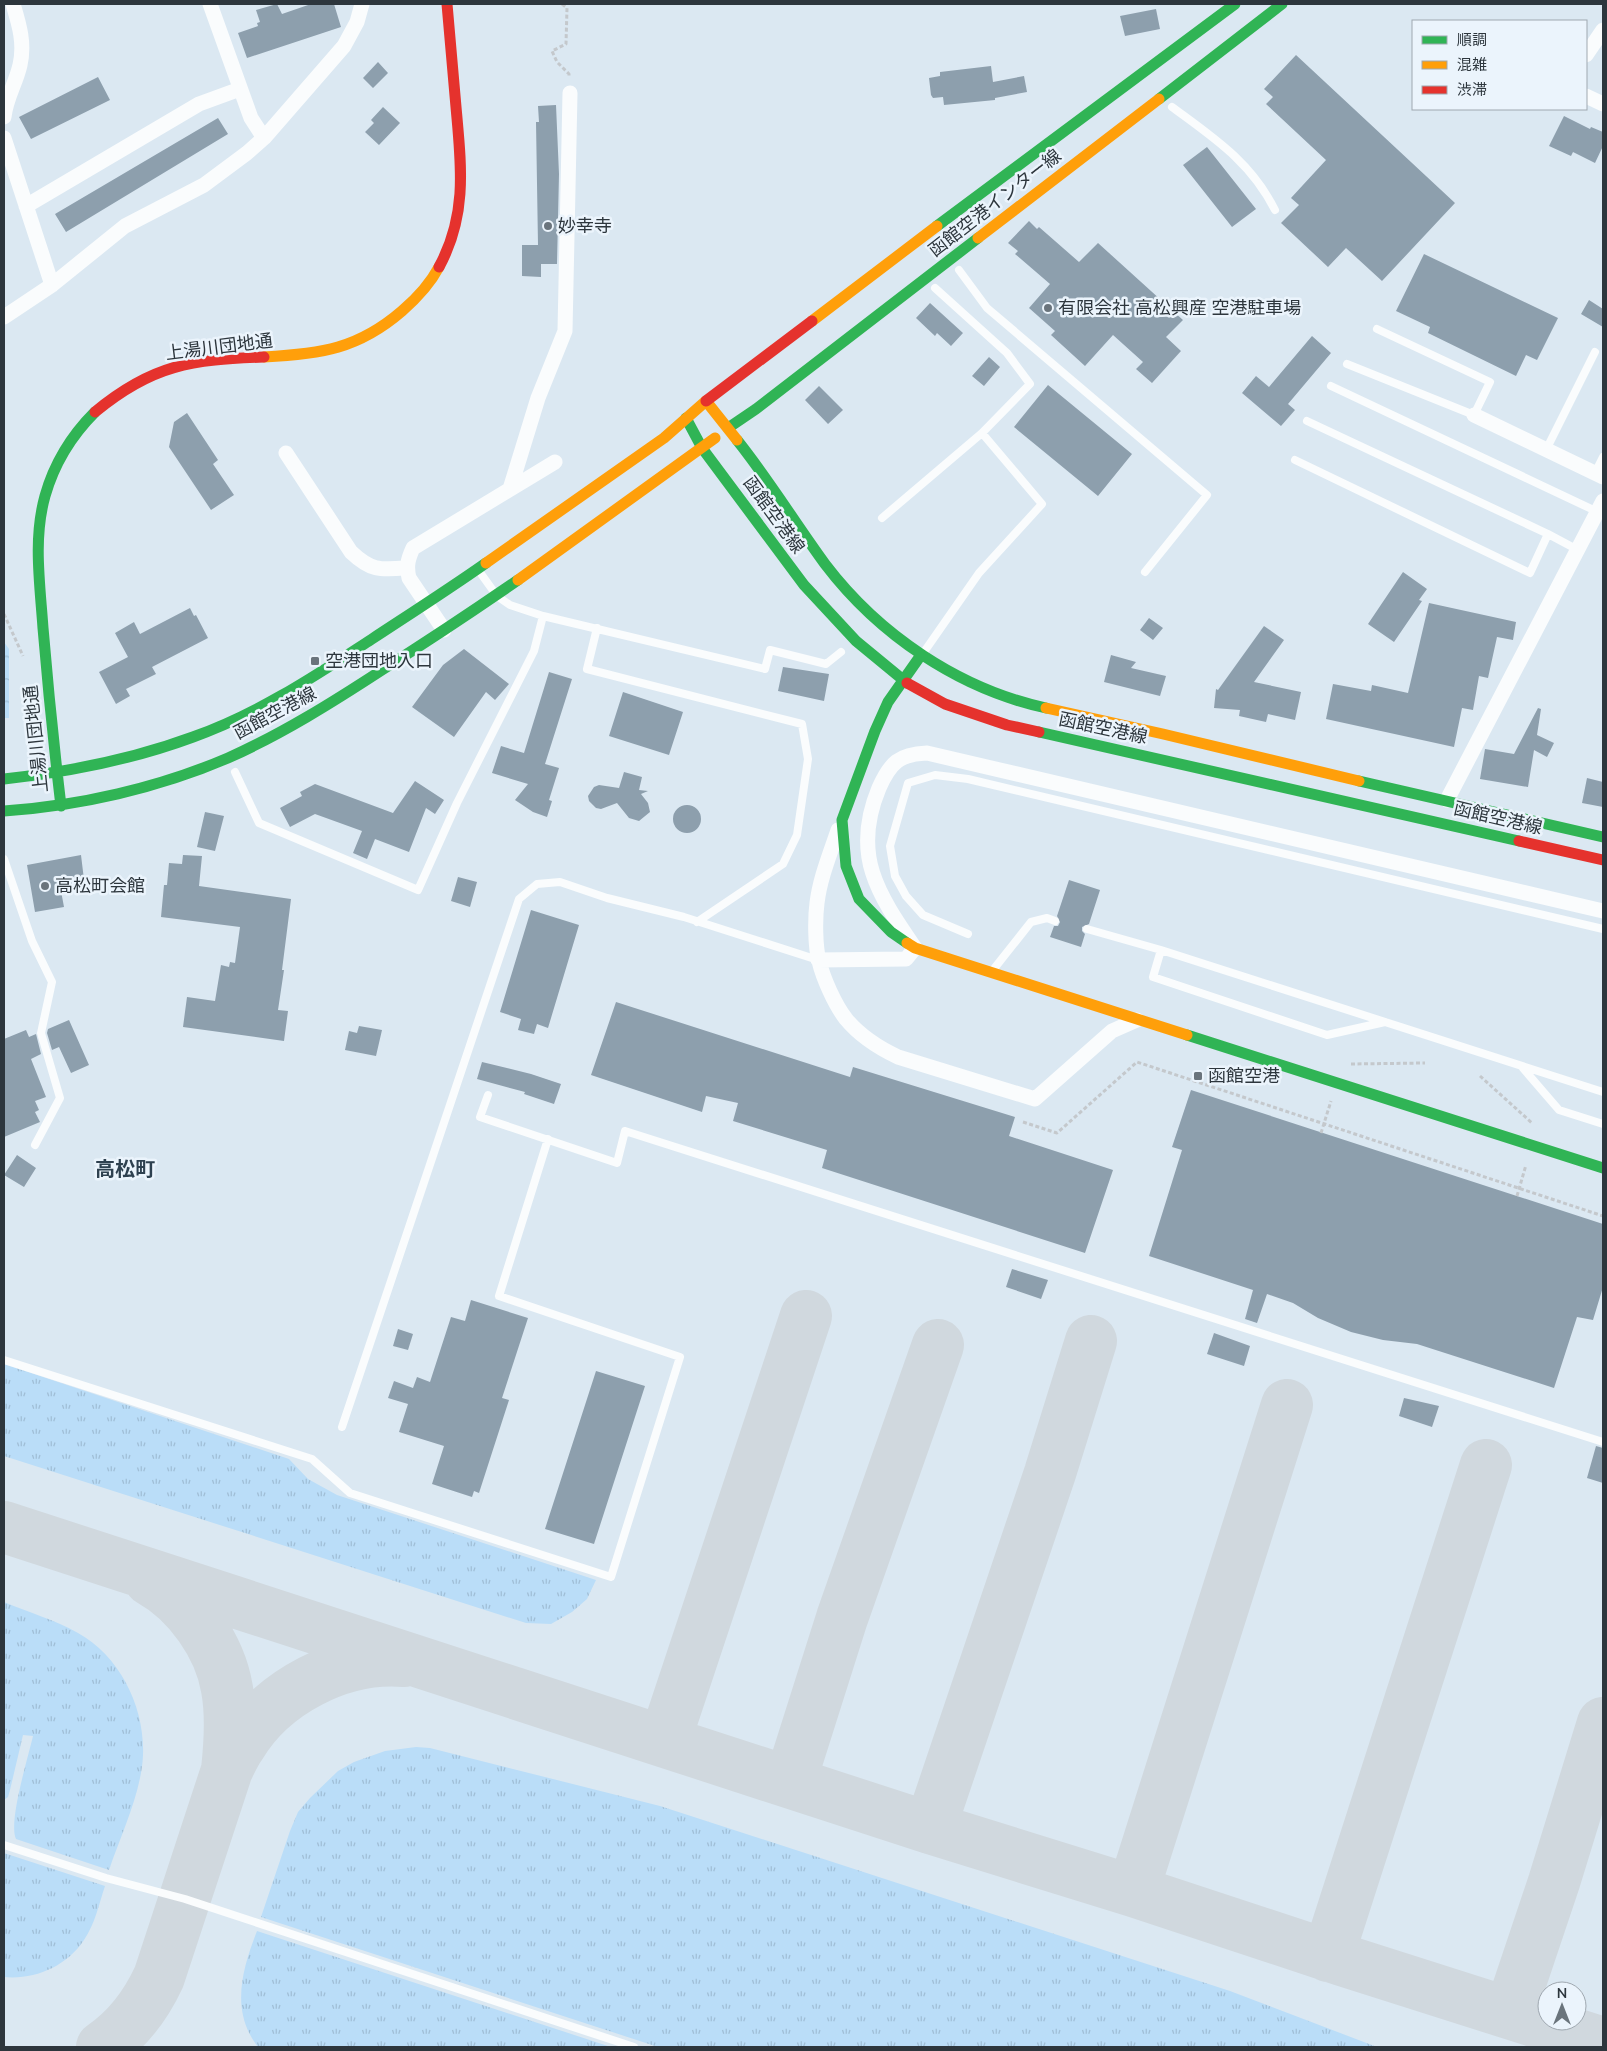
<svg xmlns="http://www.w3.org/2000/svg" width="1607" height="2051" viewBox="0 0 1607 2051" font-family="'Nunito Sans','Noto Sans JP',sans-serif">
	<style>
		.grass { fill: url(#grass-tufts) }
		.forest { fill: url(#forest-crowns) }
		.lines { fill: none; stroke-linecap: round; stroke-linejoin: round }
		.taxiway { stroke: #d0d8de; stroke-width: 52 }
		.building { fill: #8d9fad }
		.path { stroke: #c4c8cc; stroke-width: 3; stroke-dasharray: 4 2.5; stroke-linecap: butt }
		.lane { stroke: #fafcfd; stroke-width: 8 }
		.street { stroke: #fafcfd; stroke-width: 15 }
		.fast { stroke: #30b455; stroke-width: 11 }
		.slow { stroke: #ff9f0a; stroke-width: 11 }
		.jam { stroke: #e5322d; stroke-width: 11 }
		.poi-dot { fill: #6a747c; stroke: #ebf4fc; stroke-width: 2 }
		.labels { text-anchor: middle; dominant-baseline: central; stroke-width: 5; stroke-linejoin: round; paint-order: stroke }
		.street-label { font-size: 18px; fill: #2d363d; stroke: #ebf4fc }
		.poi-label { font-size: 18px; fill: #2d363d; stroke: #ebf4fc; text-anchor: start }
		.quarter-label { font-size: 20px; font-weight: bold; fill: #2e4150; stroke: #ebf4fc }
	</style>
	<defs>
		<pattern id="grass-tufts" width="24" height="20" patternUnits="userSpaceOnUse" patternTransform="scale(1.25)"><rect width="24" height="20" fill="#baddf8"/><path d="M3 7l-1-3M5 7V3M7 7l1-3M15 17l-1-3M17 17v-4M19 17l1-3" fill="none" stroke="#a0bed6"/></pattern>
		<pattern id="forest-crowns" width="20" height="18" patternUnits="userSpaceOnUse" patternTransform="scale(1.25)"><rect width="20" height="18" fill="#baddf8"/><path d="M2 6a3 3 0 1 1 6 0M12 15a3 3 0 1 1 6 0" fill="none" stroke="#a0bed6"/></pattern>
	</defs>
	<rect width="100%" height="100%" fill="#dbe8f2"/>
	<path class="grass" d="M4,1364l285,95 19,20 29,16 259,85 -9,19 -15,13 -21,12 -25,-1 -522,-167z
		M4,1602c24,10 51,18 74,31 47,26 73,87 63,140 -6,33 -21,65 -32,97l-93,-31c-8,-17 12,-81 17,-103l-10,-1 -13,55 -2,7 -4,3z
		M416,1747l14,1 230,58 570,185 147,56h-719l-397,-130 29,-86 8,-19 12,-14 28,-27 16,-9 31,-11z
		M4,1853l101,33c-6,18 -10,38 -21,54 -18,27 -50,40 -80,37z
		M257,1931l354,116h-353c-28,-36 -16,-77 -1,-116z"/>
	<path class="forest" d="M4,642l5,7v69h-5z"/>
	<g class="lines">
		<path class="taxiway" d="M4,1527l926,301 203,63 209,69 261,83
			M150,1580c38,21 70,66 77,109 5,27 3,54 0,81
			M665,1740l141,-424
			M790,1782l52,-164 96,-273
			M930,1828l120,-355 41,-132
			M1133,1891l154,-486
			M1328,1956l158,-491
			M1510,2013l44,-131 49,-159
			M102,2047c25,-17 44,-42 57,-70l68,-207c4,-8 8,-17 13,-24 32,-54 101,-90 164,-85"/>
	</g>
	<path class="building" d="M277,4l5,10 29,-10h23l7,23 -94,31 -9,-25 20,-7 -1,-3 3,-1 -4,-12z
		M1156,9l4,20 -35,7 -5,-20z
		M1296,55l159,148 -73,78 -36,-33 -18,19 -47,-44 18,-18 -8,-7 35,-38 -60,-56 7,-7 -9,-8z
		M378,62l10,11 -15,15 -10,-10z
		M991,66l2,16 31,-6 3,16 -32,6v2l-51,5 -1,-8 -10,1 -2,-3 -2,-17 11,-2v-4z
		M98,77l12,23 -79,39 -12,-22z
		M556,105l3,69 -2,90h-16v13l-19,-1v-31h16l-2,-123h3l-1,-16z
		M383,107l17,16 -21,22 -14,-13 9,-9 -3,-3z
		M1564,116l26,13 1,-2 12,5v14l-8,17 -22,-11 -2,4 -22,-10z
		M218,118l10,16 -162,98 -11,-18z
		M1207,147l49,62 -24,18 -49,-62z
		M1029,221l8,8 2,-2 40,35 19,-19 85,77 -17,17 15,14 -29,32 -16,-14 7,-7 -30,-27 -28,31 -34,-31 4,-4 -26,-23 21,-24 -35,-30 3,-3 -10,-8z
		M1424,254l134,64 -21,42 -11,-5 -10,21 -88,-43 2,-6 -34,-16z
		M1589,300l14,9v18l-22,-13z
		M930,303l33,30 -12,13 -14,-13 -2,3 -19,-18z
		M1312,336l19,17 -43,51 7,6 -14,16 -39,-33 14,-17 13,11z
		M989,357l11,10 -16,19 -12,-10z
		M1048,385l84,69 -34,42 -84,-69z
		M819,386l24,24 -15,14 -23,-24z
		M187,413l31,47 -5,4 21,31 -23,15 -42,-63 5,-25z
		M1403,572l24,17 -8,11 3,1 -28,41 -26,-18z
		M1429,603l87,19 -3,18 -16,-3 -9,41 -9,-2 -6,34 -11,-2 -8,39 -128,-28 7,-35 38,7 1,-6 36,8z
		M190,608l4,8 2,-1 12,23 -56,29 4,7 -30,15 4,7 -14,8 -17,-32 29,-15 -13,-24 19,-11 6,12z
		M1149,618l14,10 -10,12 -13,-10z
		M1264,626l20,14 -30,42 47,10 -6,28 -27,-6 -2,8 -27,-6 1,-6 -26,-2 2,-19 2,1z
		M464,649l45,35 -14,16 -9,-8 -32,45 -42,-30 31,-42z
		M1111,655l25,7 -5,6 35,8 -6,20 -56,-14z
		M783,667l46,7 -5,27 -46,-10z
		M549,672l23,7 -27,85 14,4 -10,32 3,1 -5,16 -14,-5 -18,-12 13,-16 -36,-11 9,-27 23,7z
		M623,692l60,20 -14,43 -60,-19z
		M1538,708l3,1 -4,26 17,8 -7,14 -13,-7 -6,37 -48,-8 5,-30 29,5z
		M624,772l18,5 -3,13 9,1 -7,3 7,9 2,9 -11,9 -10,-3 -12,-15 -16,6 -5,-1 -7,-7 -1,-5 6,-9 5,-2 20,3z
		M1587,778l16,4v25l-21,-4z
		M415,781l29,19 -9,14 -9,-6 -17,44 -34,-13 -8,20 -14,-6 9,-22 -47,-17 -25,13 -10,-19 22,-12 -2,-4 15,-8 78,29z
		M673 819a14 14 0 1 1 28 0a14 14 0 1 1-28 0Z
		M205,812l19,4 -9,35 -18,-4z
		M81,855l4,33 -24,3 3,16 -29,5 -8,-47z
		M183,855l19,1 -3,30 92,13 -9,71h2l-6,40 10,1 -4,30 -101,-14 4,-30 28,4 6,-36 8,2 1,-5 5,1 5,-36 -79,-10 3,-32h3l2,-22 13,1z
		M458,877l19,5 -7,25 -19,-6z
		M1069,880l31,10 -11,34 -7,3v4l3,3 -4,13 -31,-10 4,-11h4l2,-4 -3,-6z
		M531,910l48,15 -31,103 -11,-4 -3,10 -16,-4 3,-11 -21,-7z
		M616,1002l234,75 3,-10 162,50 -6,19 104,34 -28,83 -263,-85 5,-18 -94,-29 5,-18 -32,-7 -4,16 -111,-37z
		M69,1020l20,45 -18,8 -12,-26 -7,3 -5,-17 1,-4z
		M359,1026l23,4 -6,26 -31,-6 4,-19 8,2z
		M26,1030l3,7 7,-3 5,20 -10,5 15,38 -11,4 4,9 -4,2 5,10 -36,15v-98z
		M482,1062l49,12 30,10 -7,20 -30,-10 1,-2 -48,-13z
		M1191,1090l412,134v63l-10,33 -16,-3 -23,71 -137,-44 -34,-4 -32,-8 -33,-14 -25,-15 -26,-9 -10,29 -12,-4 8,-29 -104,-34 33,-106 -10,-3z
		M17,1155l19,13 -12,19 -20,-12z
		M1012,1269l36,11 -7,19 -35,-12z
		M471,1300l57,18 -26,80 7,2 -30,93 -5,-2 -2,6 -40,-13 12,-38 -45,-14 9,-28 -20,-6 6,-17 19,7 4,-11 13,5 21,-65 14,4z
		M398,1329l15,5 -5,16 -15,-4z
		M1214,1333l36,13 -6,20 -37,-12z
		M596,1371l49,15 -51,158 -49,-15z
		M1404,1398l35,8 -7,21 -33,-11z
		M1596,1446l7,2v35l-16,-5z"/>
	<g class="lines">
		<path class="path" d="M562,4l5,4 -1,36 -14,7 5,11 12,12v4
			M4,614l19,42
			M1351,1064l74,-1
			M1480,1076l52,47
			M1023,1122l34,11 80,-71 466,154
			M1321,1133l10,-32
			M1517,1196l9,-31"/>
		<path class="lane" d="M1172,107c42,31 79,55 103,103
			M959,270l28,38 220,187 -62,77
			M1347,364l127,51 16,-33 -113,-53
			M1331,386l267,126
			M1307,421l241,113
			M1546,450l49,-98
			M1295,460l235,113 18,-39 30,16
			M1595,473l8,-16
			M882,518l100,-85 48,-49 -23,-31 -72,-65
			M479,571l18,25 13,9 33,11 222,53 5,-19 56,14 15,-12
			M597,628l-10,41 215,55 6,35 -11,76 -14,29 -86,58
			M924,652l55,-79 63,-69 -60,-71
			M235,772l24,51 159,67 39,-87 77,-152 9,-35
			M4,859l28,82 20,41 -11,51 19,65 -25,47
			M1087,929l74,21 442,142
			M968,934l-45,-19 -17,-19 -11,-20 -5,-30 18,-63 27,-8 33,4 635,150
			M1161,950l-8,27 174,58 58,-13
			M993,970l38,-48 16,-4 8,3
			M1522,1067l37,43 44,14
			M488,1095l-8,22 137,46 8,-32 978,311
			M4,1360l308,99 38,34 261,84 69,-220 -181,-61 49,-157
			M342,1427l177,-528 18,-15 23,-2 47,16 77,19 134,43
			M4,1845l102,33 79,21 449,148"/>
		<path class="street" d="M210,4l41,114 13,20
			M1586,55l17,-25
			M1586,96l17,8
			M4,117c2,-19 12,-34 16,-52 5,-22 -1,-41 -7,-61
			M4,138l48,147
			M26,206l173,-102 41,-15
			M4,317l48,-32 73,-59 79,-41 43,-32 17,-15 80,-92 13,-24 5,-18
			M1474,415l129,62
			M286,453l65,99c20,19 29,18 55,16
			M510,489l28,-91 27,-67 5,-238
			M444,630l-35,-52c-3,-12 -1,-19 4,-30l142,-86
			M1447,800l156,-299
			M838,830c-8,24 -18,48 -21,73 -2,15 -2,43 2,58 4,17 16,44 27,58 14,17 33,29 52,38l137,42 77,-68 25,-11
			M818,960l88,-1 9,-11c-37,-54 -64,-93 -36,-160 11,-25 20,-34 48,-35l676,158"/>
		<path class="fast" d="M1159,99l123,-95
			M937,226l298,-222
			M686,418l16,30 102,137 52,56 51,42
			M728,428l28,-19 222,-171
			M737,440c32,40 58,83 88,124 54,71 134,125 221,144
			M1039,732l480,109
			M4,779c65,-7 127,-19 189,-42 65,-23 122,-61 179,-98 38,-25 77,-50 114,-76
			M1359,781l244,56
			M61,806c-7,-59 -13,-118 -18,-178 -3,-44 -10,-89 2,-132 9,-32 27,-61 50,-84
			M4,811c75,-5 154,-23 224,-53 54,-24 105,-56 154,-88 46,-29 91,-59 136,-90
			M907,943l-16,-11 -32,-33 -13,-33 -4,-46 33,-89 13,-29 33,-47
			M1187,1035l416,133"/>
		<path class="slow" d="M978,238l181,-139
			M812,321l125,-95
			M264,357c57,-3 94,-8 138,-46 15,-13 28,-27 37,-44
			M486,563l178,-125 42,-37 31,39
			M518,580l197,-142
			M1046,708l117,26 196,47
			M907,943l8,5 272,87"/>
		<path class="jam" d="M439,267c29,-53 22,-103 17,-160 -3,-35 -6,-69 -9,-103
			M706,401l106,-80
			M95,412c58,-48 96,-52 169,-55
			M907,683l38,21 62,21 32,7
			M1519,841l84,19"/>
	</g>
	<g class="poi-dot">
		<circle cx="548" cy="226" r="5"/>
		<circle cx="1048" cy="308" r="5"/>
		<rect x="310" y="656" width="10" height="10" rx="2.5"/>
		<circle cx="45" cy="886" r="5"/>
		<rect x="1193" y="1071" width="10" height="10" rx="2.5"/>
	</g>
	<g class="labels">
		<g class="street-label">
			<text transform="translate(995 203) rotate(-38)">函館空港インター線</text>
			<text transform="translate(219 347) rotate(-7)">上湯川団地通</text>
			<text transform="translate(774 515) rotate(54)">函館空港線</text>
			<text transform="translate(275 713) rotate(-28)">函館空港線</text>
			<text transform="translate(1103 728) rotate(12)">函館空港線</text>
			<text transform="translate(36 739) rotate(-96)">上湯川団地通</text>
			<text transform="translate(1498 818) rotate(13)">函館空港線</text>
		</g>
		<g class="poi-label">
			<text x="558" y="226">妙幸寺</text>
			<text x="1058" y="308">有限会社 高松興産 空港駐車場</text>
			<text x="325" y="661">空港団地入口</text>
			<text x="55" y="886">高松町会館</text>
			<text x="1208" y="1076">函館空港</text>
		</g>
		<g class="quarter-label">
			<text x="125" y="1169">高松町</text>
		</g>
	</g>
	<rect width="1607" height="2051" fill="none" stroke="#2d363d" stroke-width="10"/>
	<rect x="1412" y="20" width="175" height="90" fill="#ebf4fc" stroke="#9fa8b0"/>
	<rect x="1422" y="36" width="25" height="8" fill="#30b455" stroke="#9fa8b0"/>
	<text x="1457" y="45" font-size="15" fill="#2d363d">順調</text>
	<rect x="1422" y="61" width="25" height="8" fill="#ff9f0a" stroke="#9fa8b0"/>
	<text x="1457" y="70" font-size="15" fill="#2d363d">混雑</text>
	<rect x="1422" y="86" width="25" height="8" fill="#e5322d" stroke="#9fa8b0"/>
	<text x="1457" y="95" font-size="15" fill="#2d363d">渋滞</text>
	<g transform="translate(1562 2006)"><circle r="24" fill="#ebf4fc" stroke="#9fa8b0"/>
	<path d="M0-4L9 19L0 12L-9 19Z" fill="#6a747c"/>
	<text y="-8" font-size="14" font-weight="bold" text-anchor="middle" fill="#2d363d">N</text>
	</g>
</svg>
